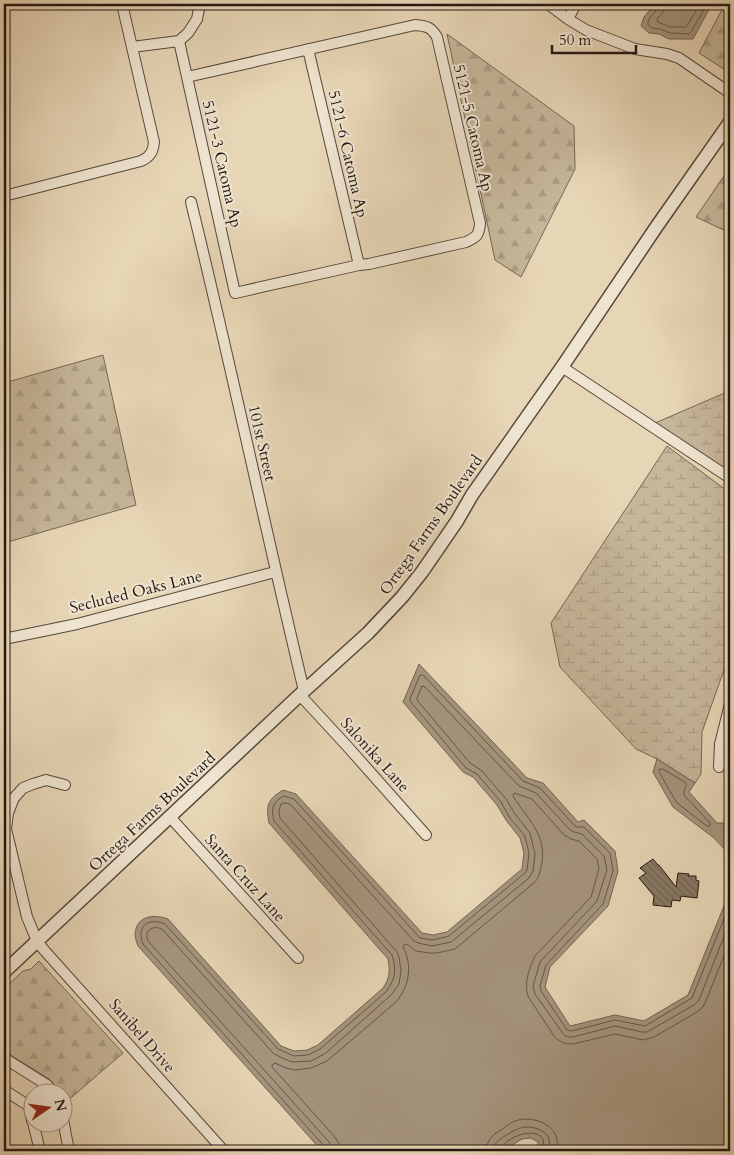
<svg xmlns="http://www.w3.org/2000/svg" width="734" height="1155" viewBox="0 0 734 1155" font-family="Cardo,serif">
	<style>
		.forest { fill: url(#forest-firs); stroke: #756656 }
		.wetland { fill: url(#wetland-marsh); stroke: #756656 }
		.water { fill: #a5957e; stroke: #716353 }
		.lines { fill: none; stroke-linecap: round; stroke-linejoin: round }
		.shore { stroke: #645648; stroke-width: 1 }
		.building { fill: url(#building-back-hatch); stroke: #241712 }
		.minor-casing { stroke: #55473b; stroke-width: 12 }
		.tertiary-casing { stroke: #55473b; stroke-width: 15 }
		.minor { stroke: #efe4d0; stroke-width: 10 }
		.tertiary { stroke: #efe4d0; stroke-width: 12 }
		.labels { text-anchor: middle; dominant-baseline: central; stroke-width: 4; stroke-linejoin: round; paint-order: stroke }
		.street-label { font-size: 16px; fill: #241712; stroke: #efe4d0 }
	</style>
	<defs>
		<pattern id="forest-firs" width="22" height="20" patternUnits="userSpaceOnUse" patternTransform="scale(1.25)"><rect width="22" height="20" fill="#c6b69a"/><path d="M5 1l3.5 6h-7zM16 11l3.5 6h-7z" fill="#aa9c84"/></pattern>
		<pattern id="wetland-marsh" width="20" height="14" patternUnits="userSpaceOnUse" patternTransform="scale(1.25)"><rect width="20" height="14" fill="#c6b69a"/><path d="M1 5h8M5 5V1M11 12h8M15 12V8" fill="none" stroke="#aa9c84"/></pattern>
		<pattern id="building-back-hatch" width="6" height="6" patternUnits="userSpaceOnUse" patternTransform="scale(1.25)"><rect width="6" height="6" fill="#897a67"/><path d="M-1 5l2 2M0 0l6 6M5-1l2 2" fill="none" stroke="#706353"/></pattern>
	</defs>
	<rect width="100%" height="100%" fill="#e7d6b6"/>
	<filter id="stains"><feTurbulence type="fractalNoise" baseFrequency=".004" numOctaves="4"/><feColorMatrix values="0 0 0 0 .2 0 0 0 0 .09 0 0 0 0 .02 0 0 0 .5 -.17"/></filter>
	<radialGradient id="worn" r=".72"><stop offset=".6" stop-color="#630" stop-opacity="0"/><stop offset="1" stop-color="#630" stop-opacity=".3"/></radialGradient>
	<path class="forest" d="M725,4h5v69l-31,-20z
		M447,34l127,92 1,43 -54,108 -26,-17z
		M730,167v66l-34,-16z
		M103,355l33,150 -132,38v-160z
		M39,961l84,92 -58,50 -2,-4 -1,-7h-4l-9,-13 -45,-28v-62l19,-18 8,-2z"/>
	<path class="wetland" d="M730,389v83l-75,-49 72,-31z
		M667,446l63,47v160l-28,79 -1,42 -6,9 -38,-24 -21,-10 -76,-82 -9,-44z"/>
	<path class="water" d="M655,4h57l-19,35h-24l-10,-5 -10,-1 -8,-7 3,-9z
		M419,664l108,114 16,5 35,39 6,-2 31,31 3,20 -10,35 -58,61 -5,20 25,39 45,-11 29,6 44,-26 38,-94 4,-16v266h-193l1,-9 -7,-4 -9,1 -20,12h-180l-184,-205c-1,-3 -3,-8 -3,-11 1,-20 19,-21 33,-16l113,127 13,5 13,-1 11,-5 65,-57c7,-10 7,-17 5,-29l-119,-136c-3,-18 -2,-23 14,-33l13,4 126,139 11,2 14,-3 75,-63 2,-16 -4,-15 -14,-18 -9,-15 -24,-28 -10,-5 -60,-70z
		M657,759l38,24 -6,9 28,31h7l6,6v29l-1,-4 -15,-16 -41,-31 -20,-35z"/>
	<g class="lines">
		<path class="shore" d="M659,4c-1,9 -12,12 -11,21l4,3 8,1 10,4 19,1 2,-2 16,-28
			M665,4l-1,7 -7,8 1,3 12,5h15l2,-1 13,-22
			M660,769h3l23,14c1,4 -3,7 -2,12l26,28v3h-3l-30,-23 -18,-31z
			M326,1151l-2,-5 -181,-202c-7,-18 5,-27 22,-20l113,125 16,7 14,-1 12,-6 66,-57c9,-12 11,-22 6,-37l-118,-134c-3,-12 -2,-19 10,-25l10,3 126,139 13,2 16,-4 76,-63 2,-3 2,-17 -4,-17 -15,-18 -9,-16 -24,-28 -11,-6 -56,-67v-2l10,-24h3l100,106 17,7 34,37 3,2h7l26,26 3,18 -10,33 -57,61 -6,21 1,5 26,39 5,1 43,-11 30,6 47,-28 38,-94
			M332,1151v-4l-3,-5 -181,-201c-4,-11 4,-16 14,-12l112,125 15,7 5,1 17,-1 15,-8 66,-59 7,-10 2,-13 -2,-14 -2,-5 -117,-134 -1,-7 2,-7 4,-1 5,1 123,136 5,3 14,3 19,-4 78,-64 4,-7 2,-17 -5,-21 -15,-19 -9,-15 -25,-29 -11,-7 -53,-63v-2l5,-12 3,1 94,99 17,7 34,37 4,2 8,2 22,22 3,14 -10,31 -57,61 -7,24 2,8 29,41 4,2h5l42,-11 27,6h5l47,-27 5,-5 31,-79
			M339,1151v-7l-4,-7 -63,-70v-2l3,-2 11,5 8,2 17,-2 16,-7 69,-59c13,-15 17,-37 7,-55l1,-2 3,-1 9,7 14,2h7l18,-4 80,-67c5,-6 5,-12 7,-19 4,-30 -14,-43 -29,-67l1,-3 18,6 32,36 7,4 8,2 18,18 2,10 -8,28 -56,59c-6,12 -12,30 -6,42l25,38c5,6 11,8 19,8l42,-10 28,6 11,-3 43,-25 5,-4 3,-5 25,-62
			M486,1151c1,-11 6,-16 15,-21 4,-3 9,-7 14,-9 13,-5 35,0 41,15 2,5 1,10 0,15
			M494,1151c0,-8 4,-11 11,-15 13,-8 22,-13 37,-5 3,2 6,4 7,8 1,4 0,8 0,12
			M500,1151c2,-12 34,-26 43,-12 1,4 0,9 -1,12"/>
	</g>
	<path class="building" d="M653,859l5,6h1l17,22 2,-14 11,1 -1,2h8v4l3,1 -2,17 -16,-2 -1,5 -8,-1 -1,7 -18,-2 1,-9 -15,-18 7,-5 -6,-5z"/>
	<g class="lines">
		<g class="minor-casing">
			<path id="minor" d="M548,4l20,15 18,11 49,19 32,5 12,4 51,35
				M568,19l8,-15
				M4,35v6
				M179,41l56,252 124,-28 10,-1 97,-22c11,-5 13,-7 14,-19l-43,-186c-6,-10 -10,-11 -22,-12l-228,52
				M132,47l47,-6 9,-8 9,-14 3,-15
				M308,49l51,216
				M4,196l137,-35c9,-4 12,-9 13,-19l-32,-138
				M191,202c40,163 74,326 113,489
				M562,367l168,111
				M4,639l73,-15 198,-52
				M300,695l47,51 79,89
				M719,767l1,-23 10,-40
				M65,785l-19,-5 -13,4 -10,4 -9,10 -6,15 -2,16 21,88 10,24 7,9 180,201
				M170,817l128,141
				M4,1058l43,27 6,7
				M4,1090l25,16 3,15
				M62,1114l7,37
				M33,1122l7,29"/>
		</g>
		<g class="tertiary-casing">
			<path id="tertiary" d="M4,972l300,-281 64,-58 34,-36 20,-25 35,-51 15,-26 90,-128 95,-141 73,-104"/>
		</g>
		<use href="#minor" class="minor"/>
		<use href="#tertiary" class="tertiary"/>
	</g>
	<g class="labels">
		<g class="street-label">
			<text transform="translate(473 128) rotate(77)">5121-5 Catoma Ap</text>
			<text transform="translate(348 154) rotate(77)">5121-6 Catoma Ap</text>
			<text transform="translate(222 164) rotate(77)">5121-3 Catoma Ap</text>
			<text transform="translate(262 443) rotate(77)">101st Street</text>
			<text transform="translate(431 525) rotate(-55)">Ortega Farms Boulevard</text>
			<text transform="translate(136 592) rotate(-14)">Secluded Oaks Lane</text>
			<text transform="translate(375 755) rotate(48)">Salonika Lane</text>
			<text transform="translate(152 812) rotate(-43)">Ortega Farms Boulevard</text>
			<text transform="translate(245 878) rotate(48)">Santa Cruz Lane</text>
			<text transform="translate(142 1036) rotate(49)">Sanibel Drive</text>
		</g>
	</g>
	<rect width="734" height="1155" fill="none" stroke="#e7d6b6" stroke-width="20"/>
	<rect x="5" y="5" width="724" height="1145" fill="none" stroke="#241712" stroke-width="2.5"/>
	<rect x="10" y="10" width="714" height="1135" fill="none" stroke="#241712"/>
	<g transform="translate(48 1108) rotate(77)"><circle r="24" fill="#efe4d0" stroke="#9e9284"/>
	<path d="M0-4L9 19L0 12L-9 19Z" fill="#8f2418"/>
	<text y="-8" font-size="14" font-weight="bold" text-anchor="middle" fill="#241712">N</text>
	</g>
	<path d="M552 45v8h84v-8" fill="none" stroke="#241712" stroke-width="2.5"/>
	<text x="559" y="45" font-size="15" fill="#241712" stroke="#efe4d0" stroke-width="4" paint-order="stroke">50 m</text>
	<rect width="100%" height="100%" filter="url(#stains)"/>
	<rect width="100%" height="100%" fill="url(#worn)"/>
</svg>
